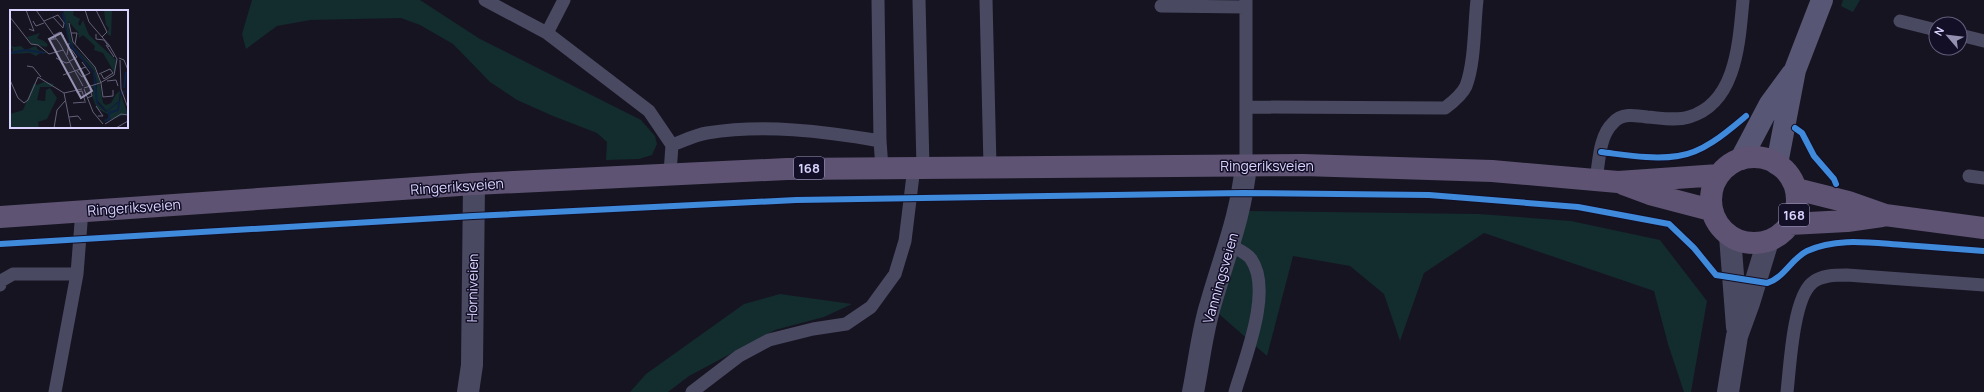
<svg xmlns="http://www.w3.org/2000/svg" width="1984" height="392" viewBox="0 0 1984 392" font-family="Manrope,sans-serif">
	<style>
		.green { fill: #132c2d }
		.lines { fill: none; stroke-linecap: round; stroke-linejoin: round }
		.lane { stroke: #4a4962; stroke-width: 13 }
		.street { stroke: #4a4962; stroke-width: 22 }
		.secondary { stroke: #575674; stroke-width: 22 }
		.primary { stroke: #5e5373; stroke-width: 22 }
		.cycleway-casing { stroke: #130f26; stroke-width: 8 }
		.cycleway { stroke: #408adc; stroke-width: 6 }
		.labels { text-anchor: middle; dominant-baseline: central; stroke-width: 3; stroke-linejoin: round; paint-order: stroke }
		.shield { fill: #130f26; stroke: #9e99be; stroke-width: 1 }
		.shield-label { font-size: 13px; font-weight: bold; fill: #d9d4ff }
		.street-label { font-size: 14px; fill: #d9d4ff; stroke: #130f26 }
		.inset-river { fill: none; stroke: #0d2144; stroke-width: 2 }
		.inset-road { fill: none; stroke: #64617a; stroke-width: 1 }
		.view { fill: #9591b1; fill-opacity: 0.15; stroke: #9591b1; stroke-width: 2 }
		.inset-edge { fill: none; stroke: #d9d4ff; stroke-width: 2 }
	</style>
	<rect width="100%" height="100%" fill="#161421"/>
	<path class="green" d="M252,0h168l60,39 161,81 14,16 2,8 -5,11 -13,4 -33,1 1,-18 -10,-9 -44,-17 -36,-16 -27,-18 -37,-38 -33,-19 -19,-7 -91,2 -33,6 -31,23 -4,-15z
		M1843,0h17l-7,12 -12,-6z
		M1248,211l231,3 92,7 89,19 47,61 -16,91h-7l-16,-48 -14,-53 -170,-58 -60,40 -24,68 -16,-47 -34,-28 -57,-10 -26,100 -48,-42z
		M780,294l72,10 -28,13 -49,13 -86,46 -21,16h-38l16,-18 98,-70z"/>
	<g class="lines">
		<path class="lane" d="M485,0l62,33 102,78 23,34
			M878,0l2,141 2,27
			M919,0l4,167
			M986,0l4,166
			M1246,0v165
			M1161,6l85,1
			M1900,21l36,9
			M547,33l17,-33
			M1960,35l24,6
			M1246,107l199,1c8,-6 17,-13 21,-22 9,-24 8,-60 11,-86
			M670,173l2,-28c11,-4 23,-10 35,-12 57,-9 116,-2 173,8
			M1969,176l15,2
			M1596,180c3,-18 3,-44 17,-57 8,-10 22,-8 34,-6 14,1 29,4 42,0 48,-14 50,-76 54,-117
			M1230,245c6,4 17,8 21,14 22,31 -6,99 -16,133
			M0,285l1,-4 12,-7h64
			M55,392l22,-118 5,-64
			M692,392l47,-36 30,-16 44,-11 33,-5 25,-17 24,-33 10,-33 9,-74
			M1787,392c3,-26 6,-93 25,-109 9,-8 24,-8 35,-8l137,10"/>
		<path class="street" d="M1730,236l7,91
			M468,392l4,-27 2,-181
			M1193,392c6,-29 9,-61 18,-89 14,-49 30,-87 35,-138
			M1728,392l9,-56 12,-33 19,-62"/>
		<path class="secondary" d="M1741,159l29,-55 22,-30
			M1777,164l18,-94 27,-70"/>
		<path class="primary" d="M1711 200a43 43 0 1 1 86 0a43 43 0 1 1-86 0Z
			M1623,184l27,10 61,16
			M1796,189l52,13 37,13 99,13
			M0,217l474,-33 313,-15 516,-4 189,6 126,11 101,-7
			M1790,224l57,-3 35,-5"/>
		<g class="cycleway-casing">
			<path id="cycleway" d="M1795,128l7,5 12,23 20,23 2,5
				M1601,152c25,3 52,8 77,4 25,-3 49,-24 68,-40
				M0,244l473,-28 323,-16 447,-7 186,2 149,12 91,17 25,24 22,27 51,8c17,-5 24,-24 40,-32 30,-14 65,-8 97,-6 27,2 53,4 80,6"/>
		</g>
		<use href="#cycleway" class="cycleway"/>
	</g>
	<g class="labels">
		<g class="shield">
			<rect x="794" y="157" width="30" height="22" rx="3"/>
			<rect x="1779" y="204" width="30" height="22" rx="3"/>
		</g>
		<g class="shield-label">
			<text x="809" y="168">168</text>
			<text x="1794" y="215">168</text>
		</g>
		<g class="street-label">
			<text x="1267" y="165">Ringeriksveien</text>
			<text transform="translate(457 186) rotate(-4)">Ringeriksveien</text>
			<text transform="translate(134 207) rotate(-4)">Ringeriksveien</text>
			<text transform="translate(1220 278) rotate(-74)">Vanningsveien</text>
			<text transform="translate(472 288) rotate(-89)">Horniveien</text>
		</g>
	</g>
	<g transform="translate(10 10)">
		<rect width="118" height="118" fill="#161421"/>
		<path d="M53,0h11l-1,5 7,4 -2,5 2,2 3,-6 6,15 27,25 -1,14 -12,-21 -9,-3 1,-4 -12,-11 -4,3 -1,-6 -10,-11 3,18 3,8 20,20 6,15 -3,2 -3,-13 -25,-30zM94,1h8l-1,25 -4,-2 2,-6 -3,-3zM30,23l-3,5 7,3 4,4 -2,2 -14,-3 -5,-7zM0,34l3,3 8,-1 4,4 11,-4 2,4 10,3h-8l-4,3 -6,-3 -20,1 3,-4zM34,72l10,2 -2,3h-12l-3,13 8,1 1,-11 4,-2 7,10 -10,21 -9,3 1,6h-29v-14l13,-4 11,-27 3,2zM90,74l3,19 3,2 5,-2 5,-9 4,-3 -1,10 -12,10 -11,-12 1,-14zM85,76l2,18 9,8 14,-11 1,-6 7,19 -26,8 6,-4v-4l-10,-5 -3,-5 -3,-8 2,-8 -4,-1z" fill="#132c2d"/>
		<path d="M51,0l4,6 4,25 26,33 3,29 9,8 12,-10 2,-9 7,-2 -7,5 -2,7 -12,10 -11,-9 -3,-30 -23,-27 -2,-6z" fill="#0d2144"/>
		<path class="inset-river" d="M0,43l16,-3 18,3M114,78l2,-16M95,111l4,-2v-6l9,-3 1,-8"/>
		<path class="inset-road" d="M16,0l8,21 -5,-2M26,0l24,34 23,42M75,0l4,12 20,23 8,14M86,0l11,22 -5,5M0,7l21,27 7,1 11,9 14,-4M43,7l10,11 1,-5 -6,-8M23,11l3,5 8,-3M34,11l14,-6M59,13l4,19 22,25 6,16M61,23h6l-2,11M86,24v5l8,1 5,7M44,25l6,-3 4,4M44,29l-1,-2 -4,2 1,1 4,-1h2M96,35l8,12M59,39l3,1 5,7 -7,4M57,45l2,-12M46,48l10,5 4,-1M109,48l5,2 4,10M110,50l1,29 7,19M17,56l6,1 8,10M67,61l5,6 8,-4 -8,-11M89,64l11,-5 3,4 -9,6 -3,-5M53,65l23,-8M0,70l8,18 6,5 4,-3 10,-23 26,16 18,-4M97,71l9,-1 2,6M91,73l2,14 10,-1v-6M74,78l16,-5 14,-8 3,-16M74,79l9,23 10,12M66,82l6,-1 3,10M54,83l7,35M77,88l5,-2 -2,-7M63,93l13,-1M86,96l7,10h-5M59,107l9,-1 3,4M95,114l16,-10 7,1M44,118l3,-18 8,-9M106,118l12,-7"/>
		<path class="view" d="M51,23l31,58 -11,7 -32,-59z"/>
		<rect width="118" height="118" class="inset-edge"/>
	</g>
	<g transform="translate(1948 36) rotate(298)"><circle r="19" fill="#130f26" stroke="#625e7d"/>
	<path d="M0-3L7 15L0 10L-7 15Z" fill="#9591b1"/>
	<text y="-6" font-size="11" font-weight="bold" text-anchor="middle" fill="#d9d4ff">N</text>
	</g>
</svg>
